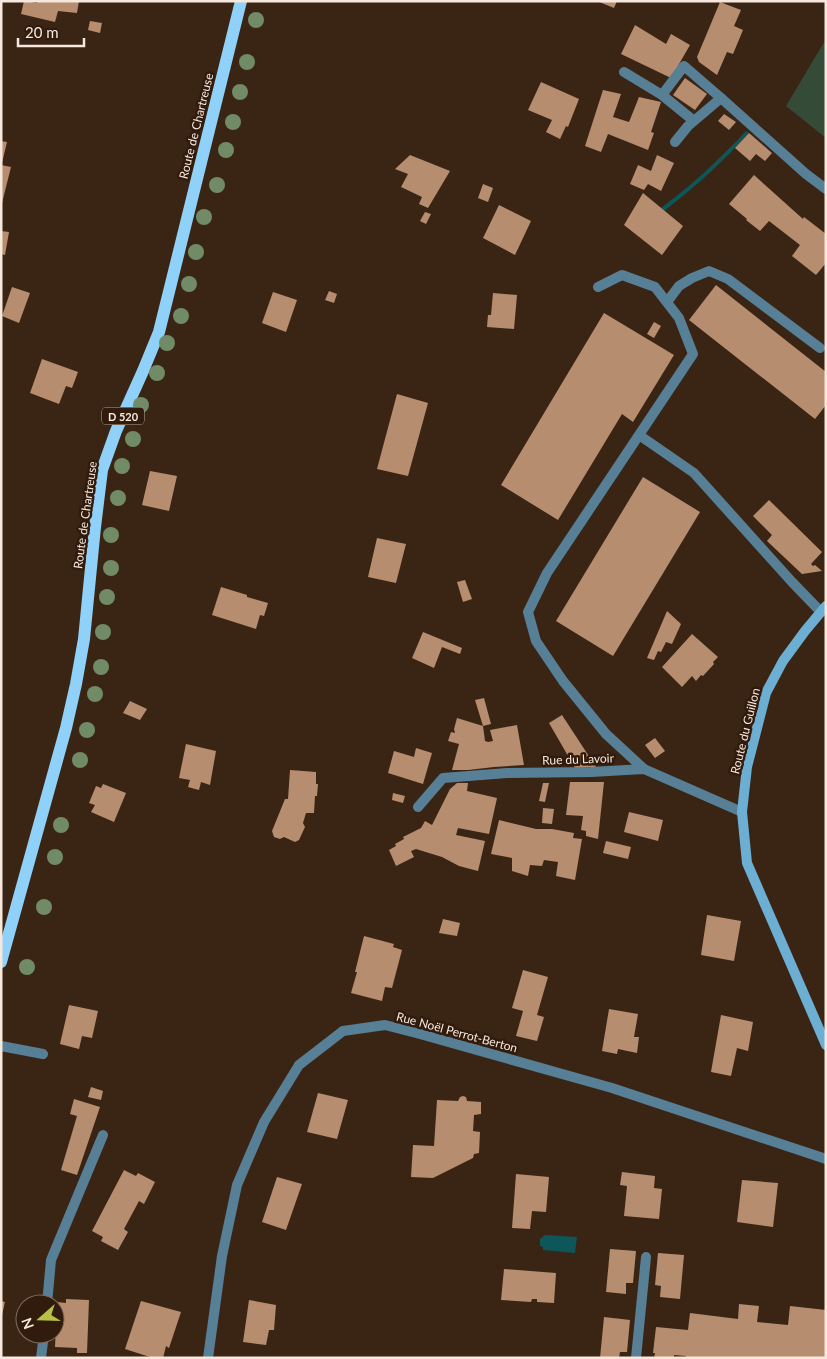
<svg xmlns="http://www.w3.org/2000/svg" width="827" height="1359" viewBox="0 0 827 1359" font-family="Lato,sans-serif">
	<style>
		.green { fill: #344b38 }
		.water { fill: #0d5659 }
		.building { fill: #b78d6f }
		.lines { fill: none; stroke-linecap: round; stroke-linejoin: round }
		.lane { stroke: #577f96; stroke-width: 10 }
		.street { stroke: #577f96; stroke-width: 10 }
		.secondary { stroke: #6daed3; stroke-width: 10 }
		.primary { stroke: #8fd1f8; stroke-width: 12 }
		.tree { fill: #718b67 }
		.labels { text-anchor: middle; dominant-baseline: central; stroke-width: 5; stroke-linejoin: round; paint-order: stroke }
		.shield { fill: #301b0c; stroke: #bbaa9f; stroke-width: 1 }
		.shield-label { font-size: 11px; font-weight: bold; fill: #f7e8de }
		.street-label { font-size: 12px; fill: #f7e8de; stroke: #301b0c }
	</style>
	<rect width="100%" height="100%" fill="#3a2515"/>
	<path class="green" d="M826,39v99l-40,-32z"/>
	<path class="water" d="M746,131l3,2c-26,29 -54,54 -85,78l-3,-3c31,-23 59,-49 85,-77z
		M545,1235l32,2 -2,16 -32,-3v-3l-3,-1v-7z"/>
	<path class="building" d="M24,1l13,2v-2h42l-2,12 -19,-2 -3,11 -34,-8z
		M597,1h20l-3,7z
		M720,2l21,8 -7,16 9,4 -10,24 -6,-2 -10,23 -18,-13 -2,-5z
		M90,21l12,2 -2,10 -12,-3z
		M635,25l31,19 5,-10 19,11 -19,33 -50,-24z
		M685,78l22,16 -12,16 -22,-15z
		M541,82l38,17 -11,28 -2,-1 -6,13 -14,-7 6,-12 -24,-10z
		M603,90l18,4 -8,23 16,5 10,-25 22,5 -10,30 3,1 -6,17 -40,-16 -7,18 -16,-6z
		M724,114l12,8 -7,8 -11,-9z
		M749,133l23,20 -7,8 -9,-7 -6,7 -15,-13z
		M1,141l6,1 -5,21 -1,-1z
		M410,155l40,16 -22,37 -9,-4 3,-7 -21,-10 7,-13 -13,-5z
		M657,155l17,8 -13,28 -13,-7 -4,6 -14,-6 8,-19 13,6z
		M1,165l10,2 -9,36h-1z
		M754,175l49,44 1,-2 22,17v29l-10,12 -24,-19 8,-11 -31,-24 -9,10 -14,-11 1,-1 -18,-15z
		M483,184l10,4 -5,14 -10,-4z
		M643,193l40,33 -21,29 -38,-30z
		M499,205l32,16 -16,34 -32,-17z
		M425,212l6,2 -5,10 -6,-3z
		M1,231l8,1 -4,23 -4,-1z
		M716,285l110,87v33l-11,14 -126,-99z
		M12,287l18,6 -11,30 -17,-7z
		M329,291l8,3 -3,9 -9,-3z
		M273,292l24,8 -11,32 -24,-9z
		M493,293l24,2 -3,34 -27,-2 1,-12h3z
		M604,313l70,42 -41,67 -11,-8 -64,106 -57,-35z
		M654,322l7,4 -7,12 -7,-4z
		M42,359l36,13 -6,16 -6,-2 -7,18 -29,-11z
		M397,394l31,9 -20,73 -31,-7z
		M150,471l27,5 -8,35 -27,-6z
		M643,477l57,35 -87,144 -57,-35z
		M769,500l53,52 -11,12 2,2 2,-1 7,6 -20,3 -35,-33 5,-6 -19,-19z
		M377,538l29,6 -10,39 -28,-6z
		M465,580l7,19 -9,3 -6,-20z
		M221,587l26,8v2l21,6 -4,13 -4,-1 -4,14 -44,-14z
		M667,611l14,13 -9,20 -6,-2 -5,10 -3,-1 -4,9 -7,-2z
		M423,632l39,16 -2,6 -18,-7 -8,21 -22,-10z
		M692,634l26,23 -5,5 1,2 -11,12 -2,-1 -5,6 -4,-5 -10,11 -20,-20z
		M484,698l7,26 -8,2 2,15 3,1 5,-1 -3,-11 27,-5 7,40 -30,2 -26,3h-16l7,-26 -11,-3 3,-9 4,1 -1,-4 3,-11 26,8 -8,-26z
		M130,701l17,8 -7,11 -17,-7z
		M562,715l34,52 -21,1 -26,-45z
		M655,738l10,13 -10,7 -10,-13z
		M186,744l30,7 -6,34 -9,-3 -2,8 -11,-3 2,-7 -11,-2z
		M416,748l16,5 -9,31 -35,-11 6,-22 20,6z
		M290,770l26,2v12h2l-1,12h-2l-1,17h-8l-3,10 2,4 -6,13 -4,2 -11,-5 -4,2 -6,-2 -2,-6 13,-32h3z
		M570,782h34l-6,57 -12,-3v-5l-5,-1 2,-14 -17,-1z
		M457,783h11l-1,8 30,7 -8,36 -31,-6 -2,7 29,6 -7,30 -19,-5 -17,-9 -26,-8 -5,2 3,6 -18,9 -7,-16 7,-4 -1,-2 9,-5 -1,-2 18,-9 4,-7 7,4 18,-36z
		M543,783h6l-4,19 -6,-1z
		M103,784l23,9 -12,29 -23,-10 4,-7 -6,-2 7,-17 5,2z
		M393,793l12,3 -2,7 -11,-3z
		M543,808l11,1 -2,15 -10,-1z
		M629,812l34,8 -5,21 -34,-9z
		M499,820l37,9h16l22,4 -1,5 9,1 -7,41 -19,-4 2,-14 -14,-2 -2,6 -12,-1 -2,11 -16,-5v-13l-21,-4z
		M606,841l25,6 -3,12 -25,-6z
		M707,915l34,6 -7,40 -33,-6z
		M443,919l17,4 -3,13 -18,-3z
		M364,936l30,8 -1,3 9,3 -10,38 -7,-1 -3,14 -31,-8 6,-21h-2z
		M523,970l25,7 -11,38 7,2 -7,24 -21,-5 7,-25 -11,-3z
		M69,1005l29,6 -6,27 -10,-2 -3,13 -19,-5z
		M609,1009l29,5 -4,23h5l-2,16 -19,-4 -1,5 -15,-3z
		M721,1015l32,7 -5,29 -11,-3 -6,28 -20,-4z
		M91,1087l12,4 -2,9 -13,-3z
		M318,1093l30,7 -11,39 -30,-7z
		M463,1096l3,1 1,4 14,1v12l-7,1 -1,16 7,1 -1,21 -5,1 -1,4 -40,20 -22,-1 2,-32 21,1 3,-46 21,1 2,-4z
		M74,1099l26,8 -23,68 -16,-5 16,-54 -7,-2z
		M124,1170l12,6 2,-3 17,9 -11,22 -5,-3 -15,28 4,3 -10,18 -17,-9 2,-4 -11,-6z
		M622,1172l33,4 -1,12 8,1 -3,30 -35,-3 3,-30 -7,-1z
		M516,1174l33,3 -3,35 -14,-1 -2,18 -18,-1z
		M277,1177l25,7 -16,46 -24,-8z
		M742,1180l36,3 -5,44 -36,-5z
		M610,1249l26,2 -3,32h-7v11l-20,-2z
		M658,1253l26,2 -4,44 -20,-2 1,-11 -6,-1z
		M504,1269l52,4 -2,30 -17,-1v-3h-5l-1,3 -30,-2z
		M66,1299l23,1 -2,53h-10v-5l-22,-1 2,-45 9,1z
		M249,1300l27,5 -2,25h-5l-3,15 -23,-3z
		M1,1301l4,1 -3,13h-1z
		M141,1301l40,11 -12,36 -3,-2 -3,12h-10l-28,-9z
		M739,1304l20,2 -2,16 31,3 2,-19 36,4v48h-141l1,-2 -12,-1v3h-20l1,-5h-2l3,-26 32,3 2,-17 48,6z
		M604,1317l26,3 -3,32h-7l-1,6h-19z"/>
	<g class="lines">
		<path class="lane" d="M624,72l38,23
			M675,142l13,-16 33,-28 -37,-32 -22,29 32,26
			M598,287l24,-12 33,12 24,31 14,36 -146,219 -19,39 8,29 27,40 43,53 38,35
			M667,302l12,-16 13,-8 17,-7 19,8 92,69
			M639,435l55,38 98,109 29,30
			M1,1046l42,8
			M47,1304l4,-44 52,-125
			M41,1358l3,-24
			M636,1358l10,-101"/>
		<path class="street" d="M721,98l85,76 20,15
			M418,807l25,-29 64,-5 84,-1 53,-3 98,43
			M208,1358l14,-102 15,-71 27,-63 35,-57 44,-34 42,-6 35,9 192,54 214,71"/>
		<path class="secondary" d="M826,606l-21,25 -22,30 -17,32 -19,74 -5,45 5,51 79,182"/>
		<path class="primary" d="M1,962l65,-234 10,-44 8,-45 11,-112 7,-57 14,-39 27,-60 16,-39 82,-331"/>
	</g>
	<g class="tree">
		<circle cx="256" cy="20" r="8"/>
		<circle cx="247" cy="62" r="8"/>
		<circle cx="240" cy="92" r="8"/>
		<circle cx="233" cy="122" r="8"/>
		<circle cx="226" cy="150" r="8"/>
		<circle cx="217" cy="185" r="8"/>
		<circle cx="204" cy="217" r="8"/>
		<circle cx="196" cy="252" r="8"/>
		<circle cx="189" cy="284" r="8"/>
		<circle cx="181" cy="316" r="8"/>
		<circle cx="167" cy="343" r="8"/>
		<circle cx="157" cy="373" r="8"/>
		<circle cx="141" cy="405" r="8"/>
		<circle cx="133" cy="439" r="8"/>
		<circle cx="122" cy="466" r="8"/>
		<circle cx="118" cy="498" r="8"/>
		<circle cx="111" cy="535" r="8"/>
		<circle cx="111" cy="568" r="8"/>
		<circle cx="107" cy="597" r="8"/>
		<circle cx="103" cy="632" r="8"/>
		<circle cx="101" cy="667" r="8"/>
		<circle cx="95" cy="694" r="8"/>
		<circle cx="87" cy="730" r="8"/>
		<circle cx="80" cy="760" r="8"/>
		<circle cx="61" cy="825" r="8"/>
		<circle cx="55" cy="857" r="8"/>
		<circle cx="44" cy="907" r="8"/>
		<circle cx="27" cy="967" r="8"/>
	</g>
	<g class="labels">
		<rect class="shield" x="102" y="407.5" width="42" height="17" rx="4"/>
		<g class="shield-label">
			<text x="123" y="416">D 520</text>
		</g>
		<g class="street-label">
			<text transform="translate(196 126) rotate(-76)">Route de Chartreuse</text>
			<text transform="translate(85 515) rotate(-82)">Route de Chartreuse</text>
			<text transform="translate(745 731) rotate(-76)">Route du Guillon</text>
			<text transform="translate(578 759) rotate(-2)">Rue du Lavoir</text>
			<text transform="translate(457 1032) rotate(15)">Rue Noël Perrot-Berton</text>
		</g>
	</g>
	<rect width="827" height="1359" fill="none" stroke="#f7e8de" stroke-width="5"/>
	<g transform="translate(40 1319) rotate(250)"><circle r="24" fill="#301b0c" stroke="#806d60"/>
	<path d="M0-4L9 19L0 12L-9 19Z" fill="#b9c046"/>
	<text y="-8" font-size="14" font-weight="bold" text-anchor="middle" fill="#f7e8de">N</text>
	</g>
	<path d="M18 38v8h66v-8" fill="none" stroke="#f7e8de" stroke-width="2.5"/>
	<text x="25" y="38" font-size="15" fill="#f7e8de" stroke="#301b0c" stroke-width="4" paint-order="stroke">20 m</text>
</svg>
